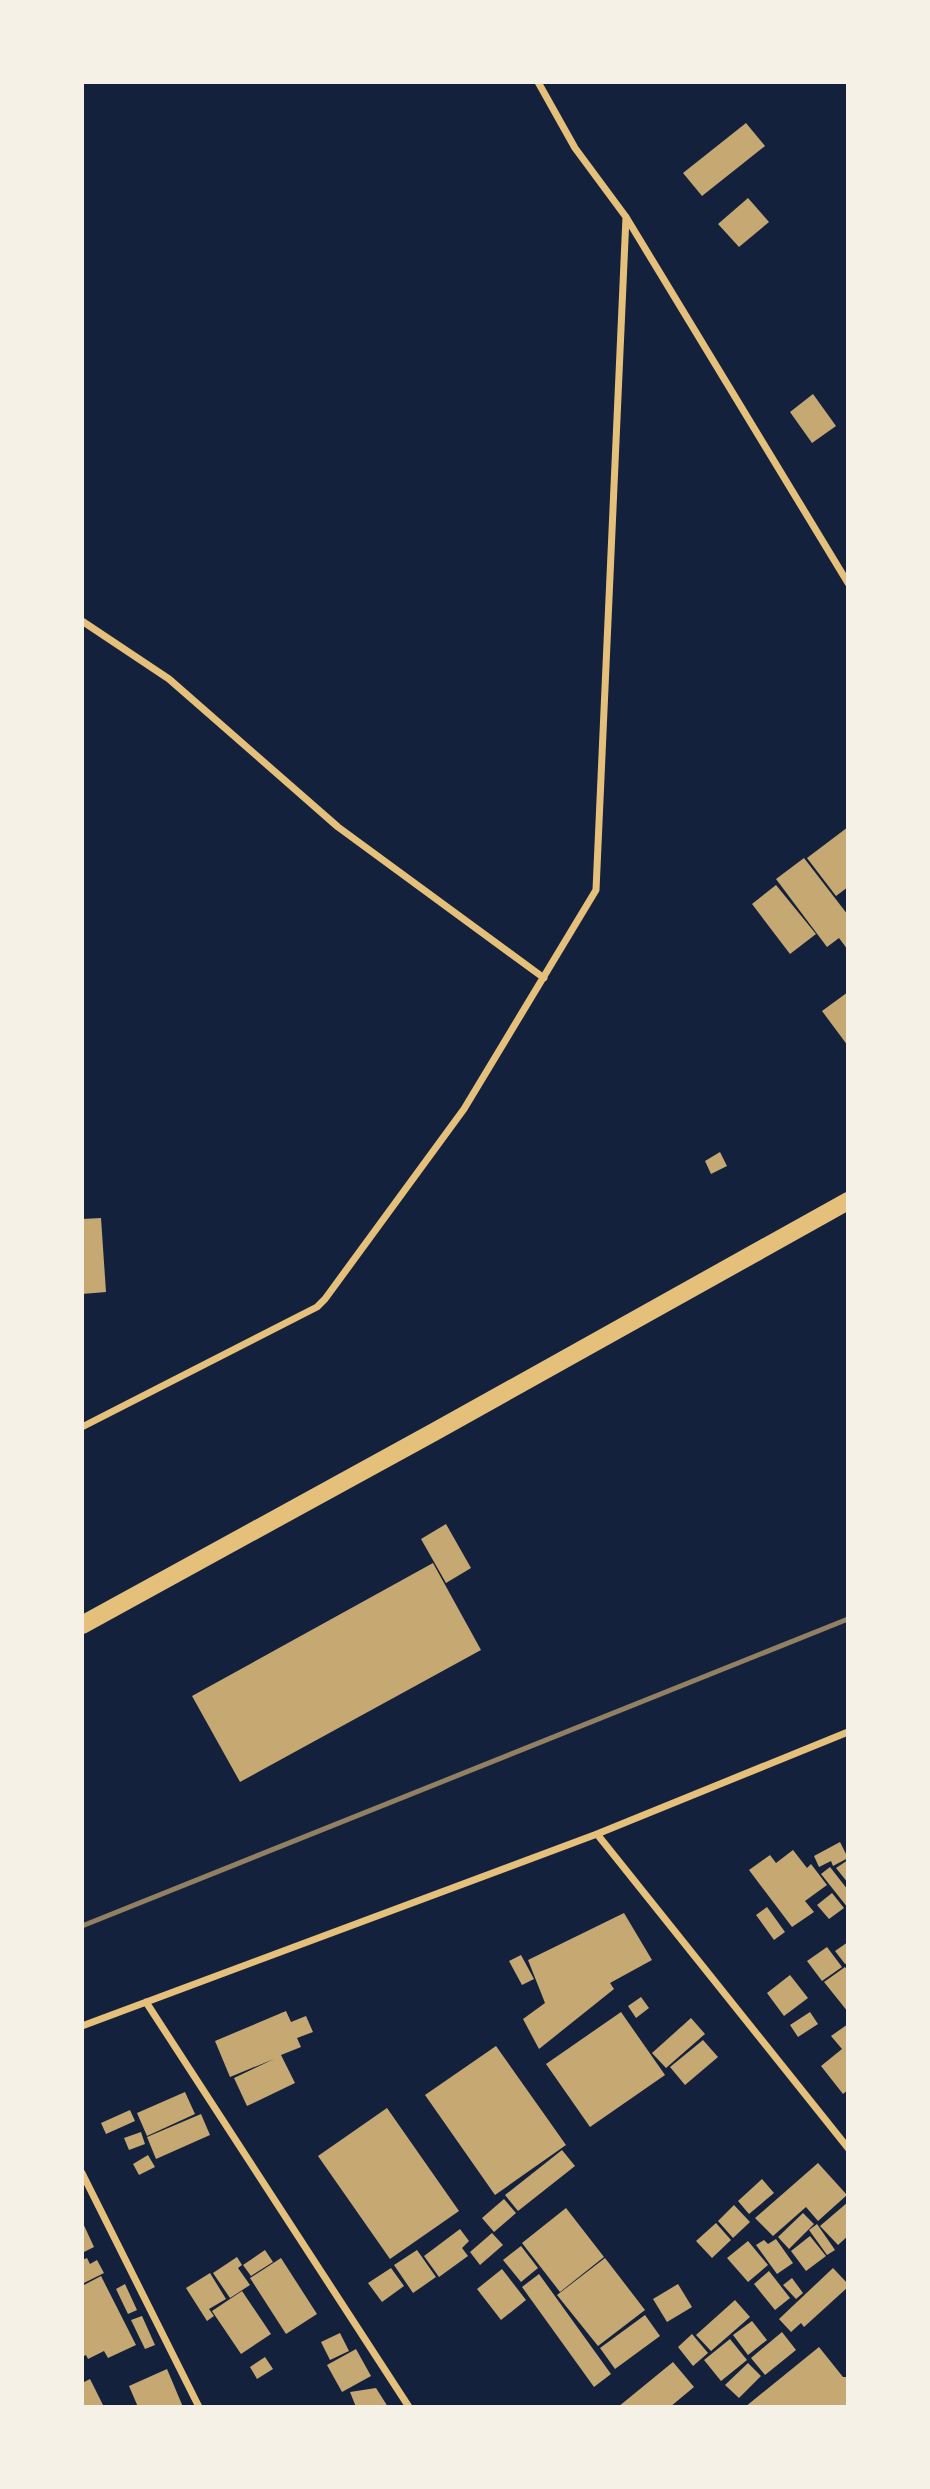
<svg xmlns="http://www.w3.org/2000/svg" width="930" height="2489" viewBox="0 0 930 2489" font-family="Roboto,sans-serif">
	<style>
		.building { fill: #c6a872 }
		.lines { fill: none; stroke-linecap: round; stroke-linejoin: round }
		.minor { stroke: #e5c07b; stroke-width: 7 }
		.primary { stroke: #e5c07b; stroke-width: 18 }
		.rail { stroke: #918062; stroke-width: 5 }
	</style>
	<rect width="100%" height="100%" fill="#14213d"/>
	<path class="building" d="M746,123l19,23 -63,50 -19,-23z
		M748,198l21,24 -30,25 -21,-23z
		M813,394l23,32 -24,17 -22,-31z
		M848,827v60l-12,9 -29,-38z
		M804,858l44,57v35l-9,-12 -12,9 -51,-68z
		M776,885l40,49 -26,20 -38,-50z
		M848,992v54l-26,-35z
		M720,1152l7,14 -16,8 -6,-13z
		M101,1218l5,74 -24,2v-75z
		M446,1524l25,44 -25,15 -25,-44z
		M433,1563l48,87 -241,132 -48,-86z
		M840,1842l8,16 -15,8 -2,-5 -12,6 -5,-11z
		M793,1850l14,18 4,-4 16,21 -22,16 9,11 -22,15 -43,-57 21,-15 6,8z
		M848,1860v23l-12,-15z
		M830,1867l18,23v18l-27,-34z
		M832,1893l12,15 -15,11 -12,-14z
		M767,1907l18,25 -11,8 -18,-25z
		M624,1913l28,47 -42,23 4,6 -75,60 -16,-30 22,-16 -17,-43z
		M848,1942v21l-3,1 -10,-13z
		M827,1947l15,20 -20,14 -15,-20z
		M521,1955l13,24 -12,6 -13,-24z
		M845,1967l3,4v41l-24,-30z
		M790,1975l18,23 -24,18 -17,-23z
		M641,1997l8,11 -13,10 -8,-12z
		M286,2011l5,11 15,-6 7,16 -16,6 4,9 -20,8 14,28 -48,23 -13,-28 40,-19 -44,18 -15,-36z
		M621,2012l44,63 -75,52 -44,-63z
		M810,2012l8,12 -20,13 -8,-12z
		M691,2018l14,16 -39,34 -14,-15z
		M848,2024v66l-5,4 -22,-28 21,-17 -11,-13z
		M703,2040l15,17 -33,28 -15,-18z
		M496,2046l70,99 -71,50 -70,-100z
		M185,2092l10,22 -48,22 -10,-23z
		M387,2108l72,103 -69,48 -72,-103z
		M130,2110l5,11 -29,13 -5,-11z
		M201,2114l9,21 -54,24 -9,-22z
		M141,2132l4,12 -16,6 -5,-12z
		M562,2150l13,16 -57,45 -13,-16z
		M148,2155l7,12 -16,8 -6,-11z
		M818,2163l29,32 -29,26 -12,-14 -33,29 -18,-18z
		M762,2179l12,14 -25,21 -11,-13z
		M504,2199l12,14 -22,19 -12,-14z
		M848,2202v34l-10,9 -18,-19z
		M734,2205l16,17 -17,16 -15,-17z
		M566,2208l38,49 -44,35 -38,-49z
		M803,2213l11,11 -25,25 -11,-12z
		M82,2221l12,26 -12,6z
		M716,2223l15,17 -19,18 -16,-17z
		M817,2224l18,26 -8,5 -18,-25z
		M460,2229l9,12 -7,7 6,8 -29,21 -15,-21z
		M492,2233l11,12 -23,20 -10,-13z
		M810,2236l16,20 -20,15 -15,-20z
		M776,2239l17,24 -16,11 -21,-29 8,-5 4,4z
		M748,2241l20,24 -20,17 -21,-24z
		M521,2246l17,22 -17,14 -18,-22z
		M265,2250l8,12 -22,14 -8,-11z
		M417,2250l19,27 -23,16 -19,-28z
		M237,2257l5,8 -4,3 12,17 -20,13 -17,-25z
		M87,2258l3,6 7,-4 7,13 -22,11v-24z
		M281,2258l36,56 -31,20 -36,-56z
		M605,2258l40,52 -47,36 -41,-51z
		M391,2268l13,18 -22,16 -14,-19z
		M833,2268l15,16v3l-44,40 -3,-4 -10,9 -12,-13z
		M502,2269l24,31 -25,20 -24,-31z
		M769,2271l21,27 -15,12 -21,-26z
		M210,2273l16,26 -17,10 5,7 -7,5 -21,-33z
		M539,2274l72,100 -17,13 -72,-100z
		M101,2276l35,69 -28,13 -4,-7 -16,8 -2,-4 -4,2v-71z
		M792,2278l11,15 -7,6 -13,-14z
		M125,2284l12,26 -9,4 -12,-25z
		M678,2284l14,23 -25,15 -14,-23z
		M242,2291l29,43 -30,20 -29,-43z
		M735,2300l15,17 -39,34 -15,-16z
		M645,2315l15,21 -45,33 -15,-21z
		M142,2316l13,29 -10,4 -14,-29z
		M752,2321l15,19 -19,15 -15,-20z
		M782,2332l14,18 -31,25 -14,-17z
		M340,2333l9,18 -19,9 -9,-18z
		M692,2334l16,19 -15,13 -15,-19z
		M730,2339l17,21 -26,21 -17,-21z
		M819,2347l24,30h5v30h-103z
		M356,2349l15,27 -29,16 -15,-27z
		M265,2357l8,12 -16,10 -7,-12z
		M673,2362l21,25 -24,20h-52z
		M748,2363l13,13 -22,22 -14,-13z
		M167,2369l16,38h-45l-9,-21z
		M90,2379l14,28h-22v-24z
		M376,2388l12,19h-32l-6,-15z"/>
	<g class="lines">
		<path class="minor" d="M538,82l37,66 51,69 222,366
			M82,621l87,58 169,148 206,151
			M82,1427l235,-120 8,-8 139,-190 132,-219 30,-673
			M597,1834l251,314
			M146,2002l263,405
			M82,2026l515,-192 251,-102
			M82,2173l117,234"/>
		<path class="primary" d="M82,1625l352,-193 414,-231"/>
		<path class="rail" d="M82,1926l766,-307"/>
	</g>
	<rect width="930" height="2489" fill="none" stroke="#f6f1e7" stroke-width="168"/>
</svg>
